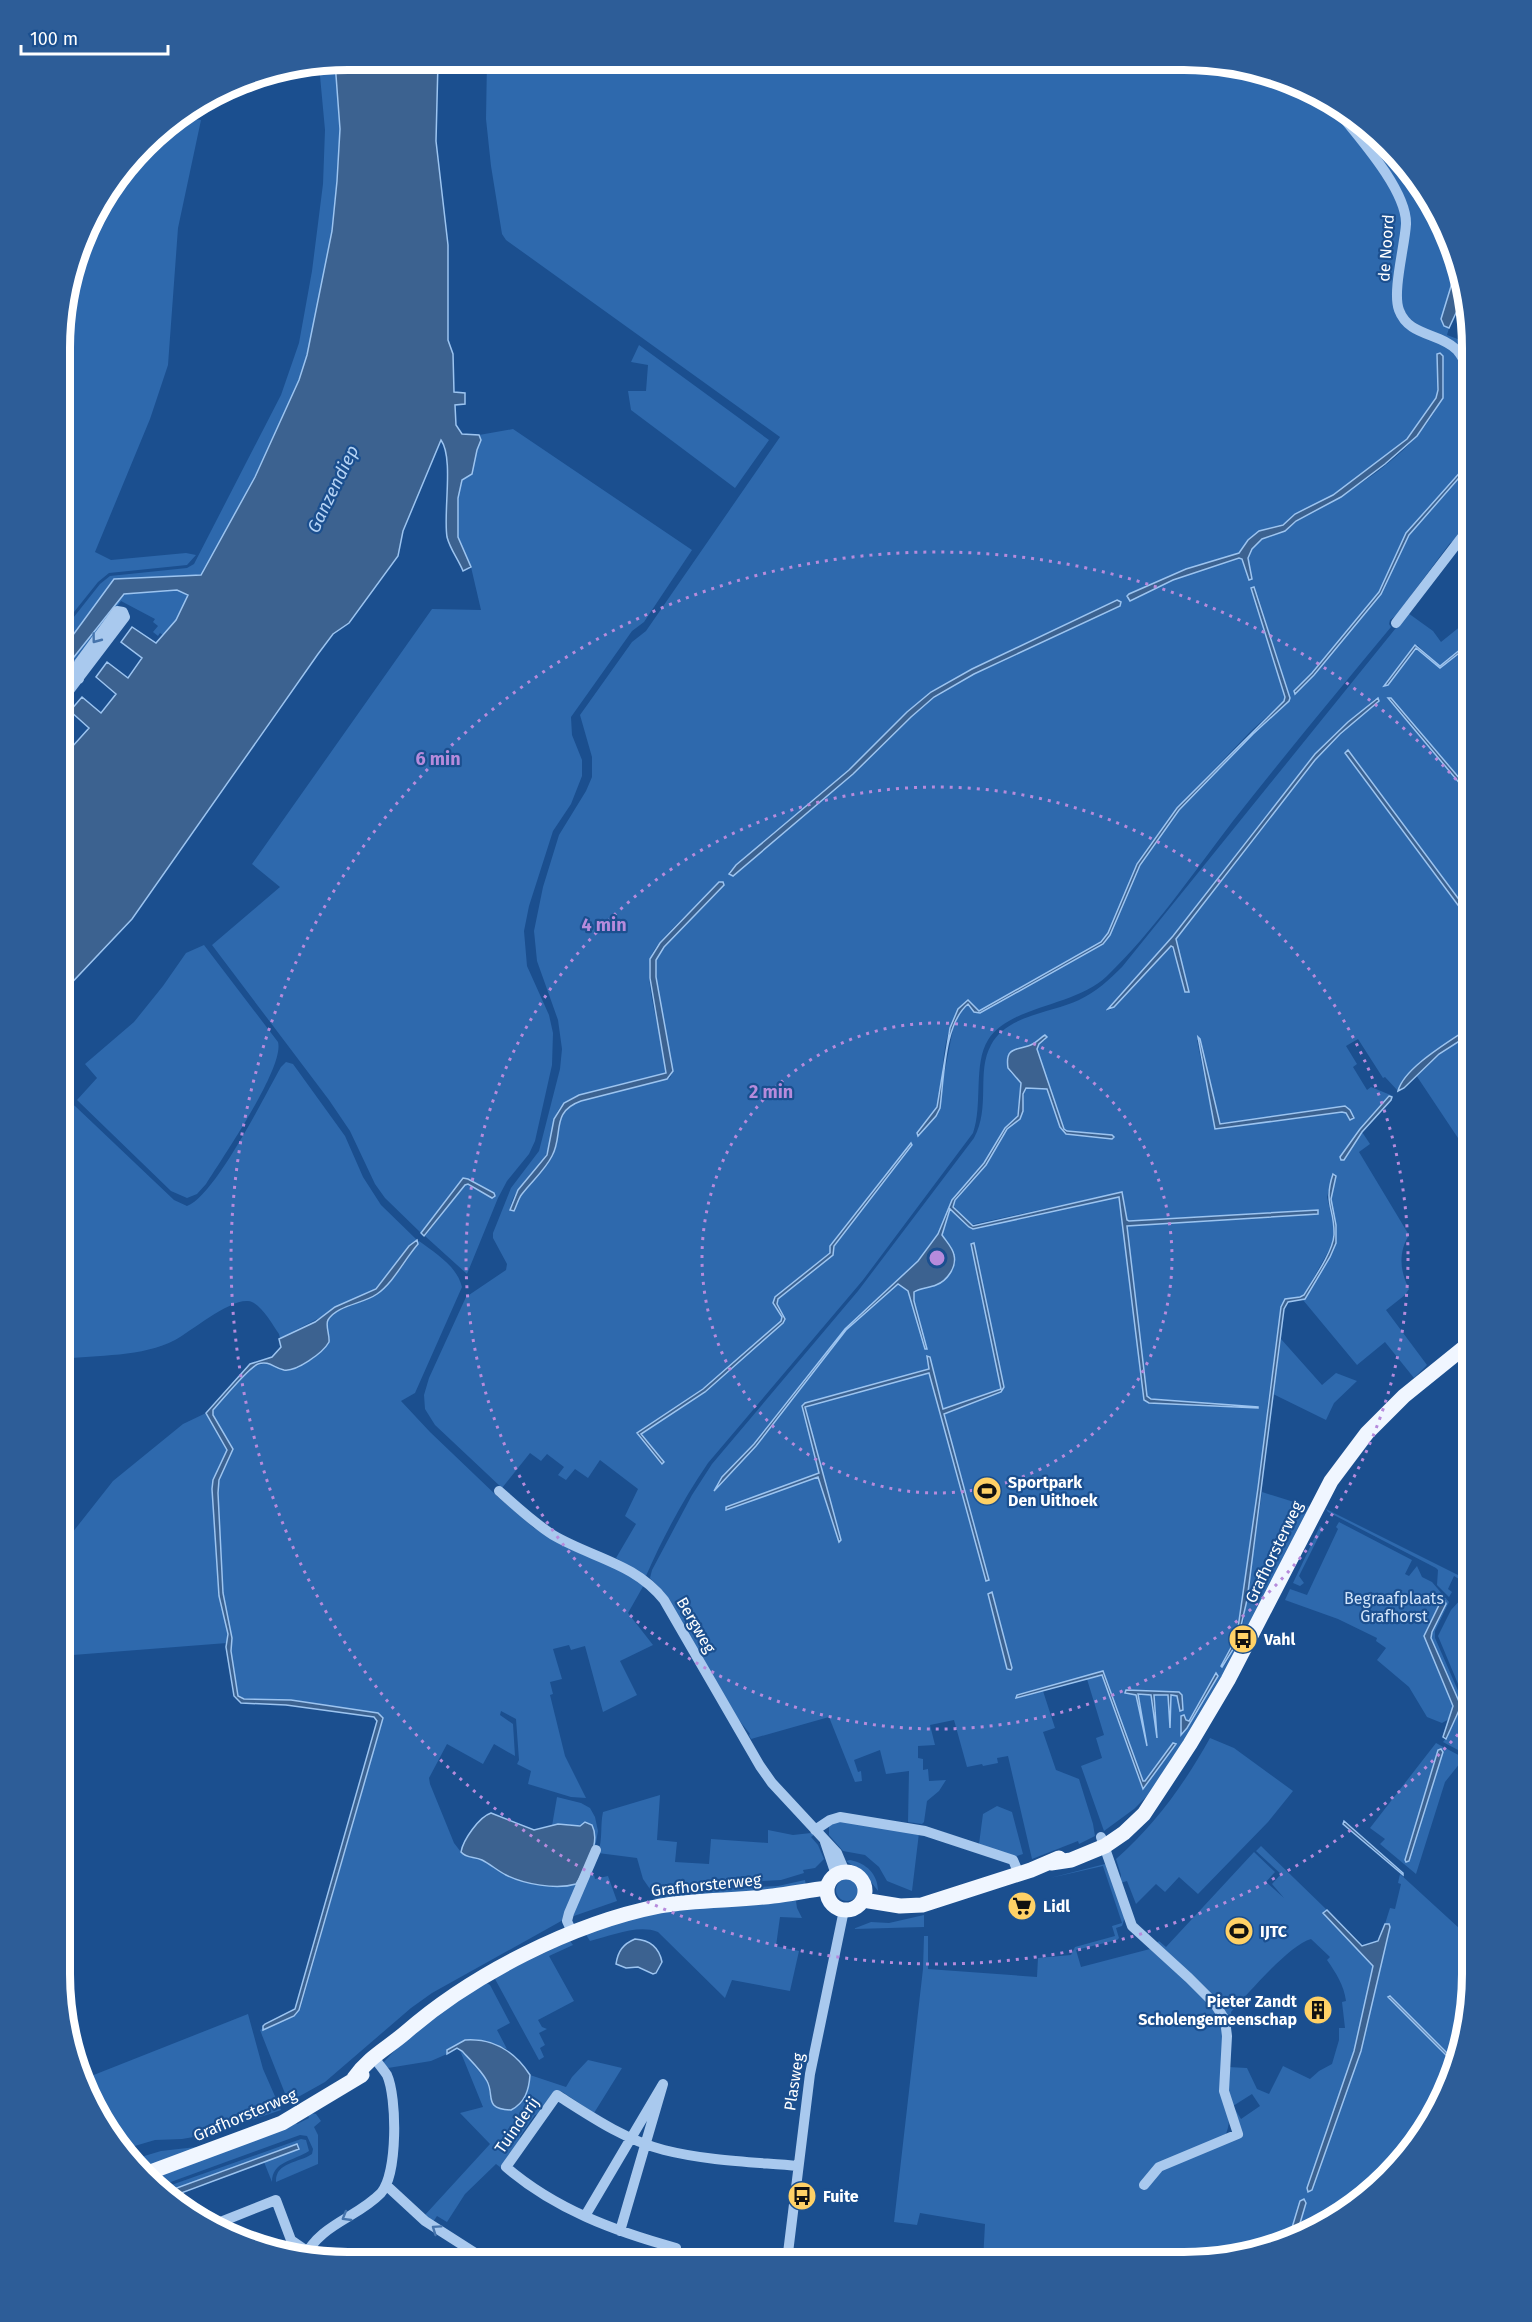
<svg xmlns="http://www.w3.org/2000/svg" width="1532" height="2322" viewBox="0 0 1532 2322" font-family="'Fira Sans',sans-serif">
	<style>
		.green { fill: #2e69ad; fill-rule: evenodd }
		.water { fill: #3c6290; stroke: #9cc4f0; stroke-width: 1.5 }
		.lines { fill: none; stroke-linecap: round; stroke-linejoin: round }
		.minor { stroke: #a9c9ee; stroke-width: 10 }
		.major { stroke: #f0f6ff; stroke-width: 15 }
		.oneway { stroke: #4674ac }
		.ring { fill: none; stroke: #b68bdc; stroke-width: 3; stroke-dasharray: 3 6 }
		.labels { text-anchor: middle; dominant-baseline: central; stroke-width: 4.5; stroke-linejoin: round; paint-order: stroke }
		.street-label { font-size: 16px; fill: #fff; stroke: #1b4f8f }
		.poi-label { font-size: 16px; font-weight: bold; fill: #fff; stroke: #1b4f8f; text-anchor: start }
		.park-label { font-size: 16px; fill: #cfe3fa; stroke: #1b4f8f }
		.water-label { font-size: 18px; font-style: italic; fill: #b5d3f5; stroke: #1b4f8f }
		.rim { fill: none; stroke: #fff; stroke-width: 8 }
		.centre { fill: #b68bdc; stroke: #1b4f8f; stroke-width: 3 }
		.ring-label { font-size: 18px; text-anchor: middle; font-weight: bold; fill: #b68bdc; stroke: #1b4f8f; stroke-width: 4.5; stroke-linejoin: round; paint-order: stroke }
	</style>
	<rect width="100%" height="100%" fill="#1b4f8f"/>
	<path class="green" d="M487,60l734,3 72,19 33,19 61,79 16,36 -7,93 55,39 15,21 6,14v76l-45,50 -27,36 -21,47 -67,81 -18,18 2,3 18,-19 67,-81 28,-59 63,-72v51l-4,6 1,4 -11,14 -8,5 -38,51 -8,16 -14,10 -1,4 2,3c-53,64 -107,129 -158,194 -39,51 -80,111 -126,155 -32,31 -97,29 -119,64 -15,24 -5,65 -15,93l-110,147 -155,183c-24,35 -45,74 -62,113l-30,-18 20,-34 -11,-8 13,-27 -38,-29 -12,18 -13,-9 -9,11 -8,-5 6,-8 -17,-13 -6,7 -11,-8 -28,35 -67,-63 -10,-16 -1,-14 5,-17 37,-81 40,-27 1,-6 -14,-26v-5l18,-45 28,-37 21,-82 2,-20 -4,-29 -21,-59 -3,-30 9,-44 16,-52 27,-44 6,-14v-20l-12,-42 52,-73 14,-11 134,-194 -274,-197 -4,-6 -11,-68 -5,-47zM1442,355c1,10 4,37 -1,45 -28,57 -90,91 -143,120 -5,3 -9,9 -14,11 -12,6 -23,5 -32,18 -6,9 -4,20 -3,31l-7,-21 -2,-1 -67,22 -43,20 -3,-4 2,-2 57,-25 53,-16 9,-13 11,-9 27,-8 9,-9 38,-19 33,-23 41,-33 29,-41zM1256,590l34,108 -1,3 -36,33 -74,76 -39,55 -30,70 -7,9 -123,69 -12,-9 -8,7 -7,18 -17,87 -17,19c6,-8 15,-18 18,-28 9,-36 1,-79 31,-107l11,11 122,-69 7,-9 29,-69 40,-56 74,-77 33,-30 1,-4zM1117,600l4,4 -1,2 -146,68 -40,23 -23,20 -58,57 -120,102 -3,-1 -1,-3 7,-7 113,-95 58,-58 24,-20 41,-23zM719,882l5,3 -60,62 -8,13v17l17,94 -3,7 -89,23c-32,12 -16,35 -30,58 -7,11 -18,21 -27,32 -4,6 -8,13 -12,20l-2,-1c1,-18 22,-36 32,-49 12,-16 7,-36 17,-52 14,-20 82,-27 107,-36 -1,-31 -25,-93 -14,-119 7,-16 53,-56 67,-72zM910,1144l2,1 -78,101 -1,9 -55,44 -1,5 8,15 -2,4 -78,69 -64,42 22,28 -2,2 -23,-31 65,-44 78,-68 1,-4 -8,-11 6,-14 50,-39 1,-7z
		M335,62l5,67 -3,52 -5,50 -25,124 -8,25 -44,97 -54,98 -87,4 -52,71v-18l38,-48 10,-8 77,-8 7,-4 87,-169 18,-52 13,-72 11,-87 2,-54 -6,-65z
		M1342,110l17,9 53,54 38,65 6,32 -15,49 3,7 5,2 -2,7 24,9 1,25 -9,-17 -52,-29 -11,-21 9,-88c-7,-38 -44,-74 -67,-104z
		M184,117l17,3 -23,108 -10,137 -18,54 -55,133 16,8 75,-7 10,2 -9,10 -78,8 -11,9 -36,45 1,-316 36,-106 60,-74z
		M639,345l130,95 -34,48 -104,-78 -3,-19h18l2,-26 -17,-3z
		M513,429l179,121 -48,72 -12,9 -61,86 1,18 10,25v16l-11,28 -18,27 -24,75 -5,25 3,35 22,49 4,18 -1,32 -17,76 -6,13 -22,27 -9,17 -31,76 -42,-38 40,-51 3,-1 24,14 3,-2 -1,-3 -31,-15 -42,55 -36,-35 -10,-14 -25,-53 -21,-31 -117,-155 68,-58 -28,-23 180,-255 49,1 -10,-43 -13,-30v-39l4,-18 3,-3 7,-3 5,-24 4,-10 -2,-5z
		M178,590l10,5 -12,25 -13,15 -3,-2 -2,3 -5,-4 5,-6 -5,-4 2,-3 -34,-18 -47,67 -7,7 4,8 -9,13v-24l56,-73 5,-5z
		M1408,613l25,18 8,11 31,-25v23l-32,26 -23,-21 -29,40 28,-37 24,20 32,-25v150l-81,-95 -3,1 84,99v119l-123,-166 -4,2 127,171v102c-24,17 -63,37 -74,65l-13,-14 -2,1 -25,-39 -12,7 11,18 -4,3 14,23 4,-3 22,9h-3l-23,24 -14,25 9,-13 8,12 -11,8 50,83c-11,18 -9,36 0,54l-4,6 -19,15 41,55 -13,13 -29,-36 -28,23 -54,-65 27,-43 6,-14v-18l-5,-26 5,-23h-3l-6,21 7,31 -1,15 -29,52 -4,2 -14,2 -5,8 -14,102 3,1 -31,223 -15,34 13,-24 6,-19 19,-132 48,15 -97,190 -66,99 -13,13 -30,22 -23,-65 21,-8 -6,-20 8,-3 -17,-56 15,-3 40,112 34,-44 -33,42 -41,-113 -86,25 27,-7 12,37 -12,4 13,38 23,9 14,45 2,12 -16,8 -1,-3 -46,18 -24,-103 -11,2 1,5 -15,3 -1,-2 -15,3 -13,-47 -24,5 5,20 -17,1v12l5,1v11l5,-1 1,12 17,-1 -7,11 -12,10 -3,21 -2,2 -14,-2 1,-51 -23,3 -6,-24 -26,10 4,12 3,-1 1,10 -7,1 -26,-65 -78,22 -2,-4 1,-1 -12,-15 -75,-128 -13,-13 2,-8 40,-75 20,-31 146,-173 116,-153c17,-31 2,-66 17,-93 15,-30 61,-32 88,-45 17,-8 30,-20 43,-33zM1375,699l4,2 -39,33 -25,26 -139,179 13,53 -18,-46 -61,64 -2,-2 65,-72 142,-182zM1046,1034l-1,6 -6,4 -3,5 28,80 3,2 -7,-4 -13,-38 -13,-2 -9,2 -4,27 -14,13 -21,36 -34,39 18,21 152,-33 5,29h2l189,-10 -1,3 -190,11 20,171 4,3 -2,1 -4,-4 -25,-201 -147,32 -23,-20 -22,51 -63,52 53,-49 20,-27 14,-34 32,-37 21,-35 12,-9 4,-36 -11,-11v-17l3,-5 16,-4zM1197,1040h3l20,84 130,-14 -4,3 -4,-1 -127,17z
		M204,945l74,97c7,25 -57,118 -72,142l-9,10 -10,4 -16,-7 -94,-91 20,-22 -12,-14 49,-42 29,-36 23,-33z
		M1472,1033v126l-56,-84 23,-21z
		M286,1062l7,2 52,72 18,41 18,28 36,35 -8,6 -33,43 -96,49 -1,-4c-7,-10 -19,-32 -31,-33 -18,-2 -57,30 -73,39 -32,17 -78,15 -114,19v-261l14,8 99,94 13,6c28,-10 78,-111 94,-139z
		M419,1241c16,12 38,25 43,46l-47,106 -14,8 29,31 68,65 36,31 111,55 -17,30 25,32 -33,16 17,34 -34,17 -18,-66 -14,4 -2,-5 -16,4 9,30 -12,3 3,12 -3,1 15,61 21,42 -15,-1 -43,-13 3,-13 -14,-7 2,-4 -3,-41 -15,-8 -1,4 13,9 2,32 -21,-12 -11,20 -36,-20 -18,34 1,6 24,59 10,13 16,3 28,17 12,4 32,5h21l11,-62c-9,6 -21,0 -32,3l5,-29 24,6 9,5 5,9 3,14 -3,17 -32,72 -131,73 -21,15 -86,74 -34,19 -5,-5 -26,-66 40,-20 83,-292 -5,-5 -87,-13 -47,-1 -6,-3 -7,-45 1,-13 -9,-45 -5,-100c0,-20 15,-33 14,-47l-19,-31v-5l38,-43 16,-4 12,5h19l16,-10 16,-19c-1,-6 -5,-14 -2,-19 7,-13 37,-17 50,-27 12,-8 34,-39 41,-52z
		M1281,1339l41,46 14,-12 21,8 -23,22 -8,17 -53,-26z
		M206,1413l21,37 -14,30 -1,9 7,107 9,38 -1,9 -167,13 1,-109 52,-66 70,-57z
		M1326,1509l134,67 -1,3 -5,-3 -6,13 4,3 -3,5 -12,-12 1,-15 -2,-2 -108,-56z
		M1339,1522l73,38 -7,14 4,2 8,-10 5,11 10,5 17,20 -14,29v7l28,64 1,6 -4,15 11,11v26l-13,-10 -15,-8 4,-5 14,-29 -30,-70 1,-6 14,-28 -5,-3 -17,35 29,71 -4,12 -7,4 -15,-6 -18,-30 -32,-27 9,-12 -10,-7 1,-3 -39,-19 -53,-19 5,-11 17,6 31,-66 -2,-2z
		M1320,1526l3,2 -24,48 5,7 -4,3 -7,-3z
		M1462,1598l10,6 -1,127 -8,-8 3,-20 -28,-67 13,-26z
		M1210,1738l24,10 59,43 -25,31 -70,72 -19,-17 -14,15 -9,-8 -20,20 -9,-23 -7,2 1,-8 -5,-16c39,-34 69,-76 94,-121z
		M1436,1743l28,15 -19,24 -29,92 -36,-30 5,-5 -15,-11z
		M660,1795l-3,45 20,2 -2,20 34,2 2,-25 57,4v-13l25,5 18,-2 3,2 -3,2 7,8 6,14 -9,9 -12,2 1,3 -23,7 -72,4 -57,8 -9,-13 -6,-21 -39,-5c5,-14 2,-28 5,-41z
		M997,1806l15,6 11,42 -9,3 -35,-13 4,-30z
		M838,1821l81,12 -7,58 -25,-10 -8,-14 -14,-12 -22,-4 -14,-16v-9z
		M1261,1846l66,64 -3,4 49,52 -19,86 -47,136 1,4 4,-2 49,-139 29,-124 -1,-3h-4l5,-16 5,1 6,-25 -3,-1 2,-9 71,65v54l-14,70 -67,-67 -2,1 69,69 -34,68 -64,68 -64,38 11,-37 -3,-4 -3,2 -12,40 -104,21 -201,-1 2,-37 -65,-11 -3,12 -23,-3 29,-253 1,-33h4v33l109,8 1,-19 33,-3 4,-8 40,-11 -3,-10 10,-3 -19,-57 -53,12 55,-14 20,53 -3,9 -6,2 3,10 -2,2 -41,10 5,17 69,-18c18,14 64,53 71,74 4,13 1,29 0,42l2,1c-1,8 -3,16 -2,24 1,21 14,24 4,46l-63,27 -15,12 -7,14 6,1 7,-14 14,-10 75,-31 -14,-38v-30l19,1 10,21 12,5 14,-28 27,13 9,-8 13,-7 7,-24v-12h6l-3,-26 4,-1c-2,-16 -10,-28 -19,-41l3,-3 -19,-18c-22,6 -62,54 -80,73l1,6 -8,-5 -31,-36 -37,-33 3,-3 7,6 88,-95 21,20 -9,10 18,16 -12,-14 9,-10 -25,-23zM1252,2094l8,12 -19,13 -8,-13z
		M850,1860c16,3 28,14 28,31l-13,-17 -19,-13z
		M594,1875l1,4 13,-3 9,25 -46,16 16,-40z
		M836 1890a11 11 0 1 1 22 0a11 11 0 1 1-22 0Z
		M805,1880l1,6 -147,16 -6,-5 40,-7 85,-4z
		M796,1901l1,7 5,10 -22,-1 -4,29 23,5 -9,40 -58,-11 -7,18 -67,-66c-20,-8 -47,4 -68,9l-5,-8 42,-15 95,-14z
		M924,1915v12l-71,2 18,-7 18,1z
		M570,1941l3,4 -24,11 25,45 -36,19 4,7 5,2 -8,4 6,12 -5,3 4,9 -5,3 -44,-81 13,-9z
		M485,1982l5,3 20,38 -13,7 10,19c-21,-8 -42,-13 -60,1v4l-16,7 -43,7 -6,-4 30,-32z
		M248,2014l15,55 18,41 -70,24 -29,5 -27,1 -34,10 -40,-70z
		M459,2048l28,33 5,22 10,6 24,-14 4,-20 36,12 6,-10 16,-17 34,8 -28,45 -33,-22 -8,1 -14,22 -4,1 -15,21 1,5 -21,26 -4,-3 -31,30 -18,28 -10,-6 -4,6 -9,-6 66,-72 -30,-31 23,-6z
		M311,2113l5,1 5,7 -7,6 4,8v29l-42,18c-1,-20 23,-19 36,-28l1,-5 -6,-13 -7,-1 -143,52 -8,-9 146,-56 2,2 12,-6 -1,-3z
		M301,2139l5,1 3,11c-15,10 -37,10 -37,31l-8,-20 35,-13 -2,-5 -133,49 -4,-4z
		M205,2146l-65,23 -9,-9 30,-9z"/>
	<path class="water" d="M349,60h100l-11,2 -2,79 12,104v95l5,14 1,38 11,1v11l-10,1 1,20 6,9 17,1 2,5 -4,10 -5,24 -10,6 -4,18v39l13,30 -8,4c-5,-12 -13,-22 -16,-34 -4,-24 7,-79 -6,-97l-38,91 -5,25 -49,67 -16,11 -15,20 -186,265 -71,75 1,-256 10,9 17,-19 -19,-17 12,-14 19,16 15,-19 -20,-17 11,-15 21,16 14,-20 -21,-16 11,-15 24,16 20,-23 12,-25 -11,-5 -53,4 -62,78v-22l52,-71 87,-4 54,-98 44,-97 8,-25 25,-124 5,-50 3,-52 -5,-67z
		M1456,270l6,30 -13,28 -5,-2 -3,-7z
		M1440,353l3,3v42l-26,38 -32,28 -44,33 -45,24 -11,10 -23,8 -10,10 -4,9 4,21 -3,1 -7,-21 -3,-1 -66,22 -43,21 -3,-5 2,-2 57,-25 53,-16 9,-13 11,-9 24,-6 12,-11 38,-19 74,-56 29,-41 2,-8 -1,-36z
		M1472,459v4l-63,72 -28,59 -67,81 -19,19 -1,-3 18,-18 67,-81 27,-59z
		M1254,587l36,111 -1,3 -36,33 -74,76 -39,55 -30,70 -7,9 -123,69 -6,-1 -6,-8c-24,20 -24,74 -28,104l-4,8 -18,20 -1,-3 20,-26 13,-79 8,-19 10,-9 11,11 122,-69 7,-9 29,-69 40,-56 107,-107 1,-4 -34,-109z
		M1117,600l4,2 -1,4 -146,68 -40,23 -23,20 -58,57 -120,102 -4,-2 7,-9 113,-95 58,-58 24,-20 41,-23z
		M1472,640v3l-32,25 -24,-20 -28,37 -4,1 31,-41 25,21z
		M1378,698l1,3 -39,33 -25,26 -139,179 13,53h-4l-12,-45 -2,-1 -57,61 -6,2 65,-73 142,-182 33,-32z
		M1388,698h3l81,95v5z
		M1348,750l124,167v7l-127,-171z
		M719,882h4l1,3 -60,62 -8,13v17l17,94 -6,8 -86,22c-31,11 -17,33 -29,55 -7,14 -20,25 -30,38 -4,5 -5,11 -8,17l-4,-1 8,-20 29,-35 7,-36 10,-16 15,-8 87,-22 -16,-95v-19l10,-16z
		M1472,1026v7l-33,21 -35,34 -6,3c6,-24 54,-51 74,-65z
		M1045,1035l2,2 -8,7 -2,5 27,80 3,2 45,4 2,2 -2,2 -46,-5 -6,-7 -13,-38 -21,-1 -3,6v17l-3,8 -13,10 -21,36 -31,35 -2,7 20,19 149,-34 5,28 2,1 189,-11v4l-191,12 20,170 4,3 107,8v1l-109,-5 -5,-3 -25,-203 -146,32 -4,-2 -19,-18 -8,26c4,6 11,13 12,20 3,12 -7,26 -18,30 -7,3 -16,3 -22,7v9l13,48h-2l-17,-58 -10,-7 -52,46 -90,116 -42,45 8,-14 32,-33 91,-115 73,-68 20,-27 14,-34 32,-37 21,-35 13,-12 3,-33 -13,-15c-3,-20 7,-18 20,-22 6,-1 12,-8 17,-11z
		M1198,1037l2,2 20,85 125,-18 5,4 4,8 -4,2 -4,-7 -4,-1 -127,17z
		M1389,1096l3,1 -1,3 -29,32 -18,28h-3l-1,-3 20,-28z
		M911,1143l1,2 -78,101 -1,9 -55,44 -1,5 8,15 -2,4 -78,69 -64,42 23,28 -2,2 -25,-31 66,-44 78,-68 1,-4 -9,-14 2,-6 55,-44v-7z
		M1333,1174l3,2 -5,23 5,26v18l-6,14 -25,42 -17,3 -4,7 -37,291 -10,43 -15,24 -1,-1 12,-22 5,-16 20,-140 23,-181 4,-8 15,-2 4,-2c9,-15 29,-43 30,-60 1,-26 -11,-31 -1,-61z
		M463,1178l5,1 26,14 1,3 -3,2 -24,-14 -3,1 -41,51 -3,-3z
		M417,1240l1,4c-14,16 -24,38 -41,50 -14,10 -40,11 -49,26 -3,5 2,15 1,22 -6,11 -33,30 -45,28 -10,-2 -15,-10 -26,-6 -9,3 -37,37 -45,46v5l20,34 -14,31 -1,13 5,100 9,45 -1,13 7,45 6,3 47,1 87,13 5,5 -84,292 -5,6 -31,14v-4l2,-2 30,-15 82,-288 -3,-4 -88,-12 -45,-2 -7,-7 -8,-49 2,-13 -9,-38 -7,-107 1,-9 14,-30 -21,-37 44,-49 22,-7 9,-10 -2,-8 36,-17 20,-15 41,-18 33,-43z
		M974,1243l30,144 -3,5 -57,22 45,166 -3,1 -57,-208 -124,34 36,133 -2,2 -21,-65 -92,33v-3l93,-34 -17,-67 3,-3 124,-34 -2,-13 3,1 13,52 58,-20 -30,-145z
		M992,1592l20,76 -1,2 -4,-1 -19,-75z
		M1441,1601h4l1,3 -14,28 -1,6 30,68 -15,33 -3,-2 10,-31 -29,-70z
		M1103,1671l40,110h2l28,-38 3,1 -33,45 -41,-114 -86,23 1,-3z
		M1216,1673l2,3 -31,52 -6,7v-19l3,-1 2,5 3,1z
		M1126,1690l53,2 3,3 1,15 -3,1 -3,-15 -6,-1 -1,33 -2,-33h-14l3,43 -6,-43 -13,-1 9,52 -11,-51 -11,-2z
		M1441,1749l2,3 -34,109 -3,1 -1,-2 33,-110z
		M491,1813l43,17 24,-6 22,2 5,-4 7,3c9,18 -6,44 -16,59 -20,6 -52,0 -70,-9 -8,-4 -16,-11 -24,-15 -8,-4 -15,-1 -21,-8 2,-12 18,-35 30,-39z
		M1344,1821l59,52v2l-60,-51z
		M1327,1910l35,36 16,-5 7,-17h4l1,3 -29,124 -49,139 -4,2 -1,-4 47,-137 19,-85 -50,-53z
		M635,1939c15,1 24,8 27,23l-6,11 -3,1 -15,-7 -12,1 -10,-4c2,-13 7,-20 19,-25z
		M1390,1996l67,67v3l-69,-69z
		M465,2040c29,-2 50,12 65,35 -1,15 -5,28 -19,35 -28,-1 -16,-14 -24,-29 -6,-11 -17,-21 -25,-30l-5,-3 -10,6v-4z
		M297,2144l2,5 -131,49 -5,-5z
		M1304,2199l2,4 -11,37 -7,1 12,-40z"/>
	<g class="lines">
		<path class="minor" d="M1333,105c22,28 74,84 73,119 -1,21 -14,68 -7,86 10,27 40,22 58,40 7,8 11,19 15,28
			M1396,623l76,-99
			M62,700l63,-83 -2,-5 -6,-1 -2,3 -36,49 -3,8 3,8
			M499,1491c17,15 35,32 54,44 39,23 82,28 111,65l96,166 12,17 65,70 8,19
			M815,1830l15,-10 10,-3 85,14 88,29 6,14
			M1101,1837l31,89 57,52 26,26 10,16 2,16 -3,55 14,43 -79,33 -15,18
			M825,1842l11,33
			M572,1932l-5,-11 2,-8 27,-63
			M386,2185l39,36 61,39
			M585,2216l78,-132 -43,147
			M213,2225l63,-25 15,40 16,11
			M304,2258c16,-34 53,-40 77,-65 17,-19 16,-96 6,-118 -4,-6 -10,-13 -14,-19
			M675,2261l1,-13c-62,-17 -121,-39 -170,-81l51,-72c33,21 68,45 107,55 44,11 89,12 134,16
			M787,2261l23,-187 34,-164"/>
		<path class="major" d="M1051,1863l20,-3 34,-14 19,-13 20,-19 46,-70 38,-64 103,-199 36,-48 37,-37 68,-55
			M827 1891a19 19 0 1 1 38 0a19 19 0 1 1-38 0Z
			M863,1900l37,6 22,-1 109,-35 28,-12
			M354,2078c15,-21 32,-29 51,-45 66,-58 168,-110 255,-127 37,-7 76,-5 113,-10 18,-2 36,-6 54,-8
			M145,2174l137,-51 80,-48"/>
	</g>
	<defs><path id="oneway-chevron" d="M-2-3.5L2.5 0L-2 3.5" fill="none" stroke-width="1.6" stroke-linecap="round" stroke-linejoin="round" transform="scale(1.5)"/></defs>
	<g class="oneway">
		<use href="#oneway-chevron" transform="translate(96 639) rotate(127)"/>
		<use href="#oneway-chevron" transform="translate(346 2217) rotate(149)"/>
		<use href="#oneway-chevron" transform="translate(436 2229) rotate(-145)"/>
	</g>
	<g class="ring">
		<circle cx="937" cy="1258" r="235"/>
		<circle cx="937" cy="1258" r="471"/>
		<path d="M1470 1721A706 706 0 1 1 1470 795"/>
	</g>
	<defs>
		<g id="stadium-disc" transform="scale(1.5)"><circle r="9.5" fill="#ffd166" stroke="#1b4f8f"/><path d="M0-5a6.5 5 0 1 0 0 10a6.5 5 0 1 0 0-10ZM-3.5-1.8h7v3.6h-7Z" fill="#111"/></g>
		<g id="bus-disc" transform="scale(1.5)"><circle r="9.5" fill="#ffd166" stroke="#1b4f8f"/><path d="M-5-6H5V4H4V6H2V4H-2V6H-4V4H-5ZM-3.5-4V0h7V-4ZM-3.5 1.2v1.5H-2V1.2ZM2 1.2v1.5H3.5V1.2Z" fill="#111"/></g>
		<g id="supermarket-disc" transform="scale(1.5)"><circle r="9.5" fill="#ffd166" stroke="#1b4f8f"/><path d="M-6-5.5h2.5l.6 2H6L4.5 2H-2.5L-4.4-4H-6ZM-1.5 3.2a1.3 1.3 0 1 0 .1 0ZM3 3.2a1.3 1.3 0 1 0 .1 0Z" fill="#111"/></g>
		<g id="building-disc" transform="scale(1.5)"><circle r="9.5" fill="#ffd166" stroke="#1b4f8f"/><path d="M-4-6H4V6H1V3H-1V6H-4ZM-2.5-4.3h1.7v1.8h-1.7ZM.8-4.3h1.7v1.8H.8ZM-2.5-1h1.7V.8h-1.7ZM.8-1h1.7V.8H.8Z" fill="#111"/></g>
	</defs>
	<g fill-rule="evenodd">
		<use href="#stadium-disc" x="987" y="1491"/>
		<use href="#bus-disc" x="1243" y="1639"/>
		<use href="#supermarket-disc" x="1022" y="1906"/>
		<use href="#stadium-disc" x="1239" y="1931"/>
		<use href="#building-disc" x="1318" y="2010"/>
		<use href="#bus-disc" x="802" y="2196"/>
	</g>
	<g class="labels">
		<g class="street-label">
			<text transform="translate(1386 248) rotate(-86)">de Noord</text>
			<text transform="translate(1274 1552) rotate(-64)">Grafhorsterweg</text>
			<text transform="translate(696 1625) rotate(60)">Bergweg</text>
			<text transform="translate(706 1885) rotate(-6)">Grafhorsterweg</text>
			<text transform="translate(794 2082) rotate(-81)">Plasweg</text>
			<text transform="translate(245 2115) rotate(-23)">Grafhorsterweg</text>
			<text transform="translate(517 2125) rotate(-55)">Tuinderij</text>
		</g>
		<g class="poi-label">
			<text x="1008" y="1482">Sportpark<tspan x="1008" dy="18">Den Uithoek</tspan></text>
			<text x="1264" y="1639">Vahl</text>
			<text x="1043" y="1906">Lidl</text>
			<text x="1260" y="1931">IJTC</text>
			<text x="1297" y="2001" text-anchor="end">Pieter Zandt<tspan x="1297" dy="18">Scholengemeenschap</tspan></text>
			<text x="823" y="2196">Fuite</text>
		</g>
		<g class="park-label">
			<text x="1394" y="1598">Begraafplaats<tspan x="1394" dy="18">Grafhorst</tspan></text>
		</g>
		<g class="water-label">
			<text transform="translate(333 489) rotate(-64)">Ganzendiep</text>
		</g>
	</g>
	<path d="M0 0H1532V2322H0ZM348 70H1184A278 278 0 0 1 1462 348V1974A278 278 0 0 1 1184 2252H348A278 278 0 0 1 70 1974V348A278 278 0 0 1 348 70Z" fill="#2d5d98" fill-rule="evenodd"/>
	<path class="rim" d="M348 70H1184A278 278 0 0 1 1462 348V1974A278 278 0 0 1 1184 2252H348A278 278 0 0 1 70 1974V348A278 278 0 0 1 348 70Z"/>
	<circle cx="937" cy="1258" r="9" class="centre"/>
	<g class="ring-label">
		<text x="438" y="765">6 min</text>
		<text x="604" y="931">4 min</text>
		<text x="771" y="1098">2 min</text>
	</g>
	<path d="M21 45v9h147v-9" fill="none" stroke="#ffffff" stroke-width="3"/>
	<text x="30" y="45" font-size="18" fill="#ffffff" stroke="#1b4f8f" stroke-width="4.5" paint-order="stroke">100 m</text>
</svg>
